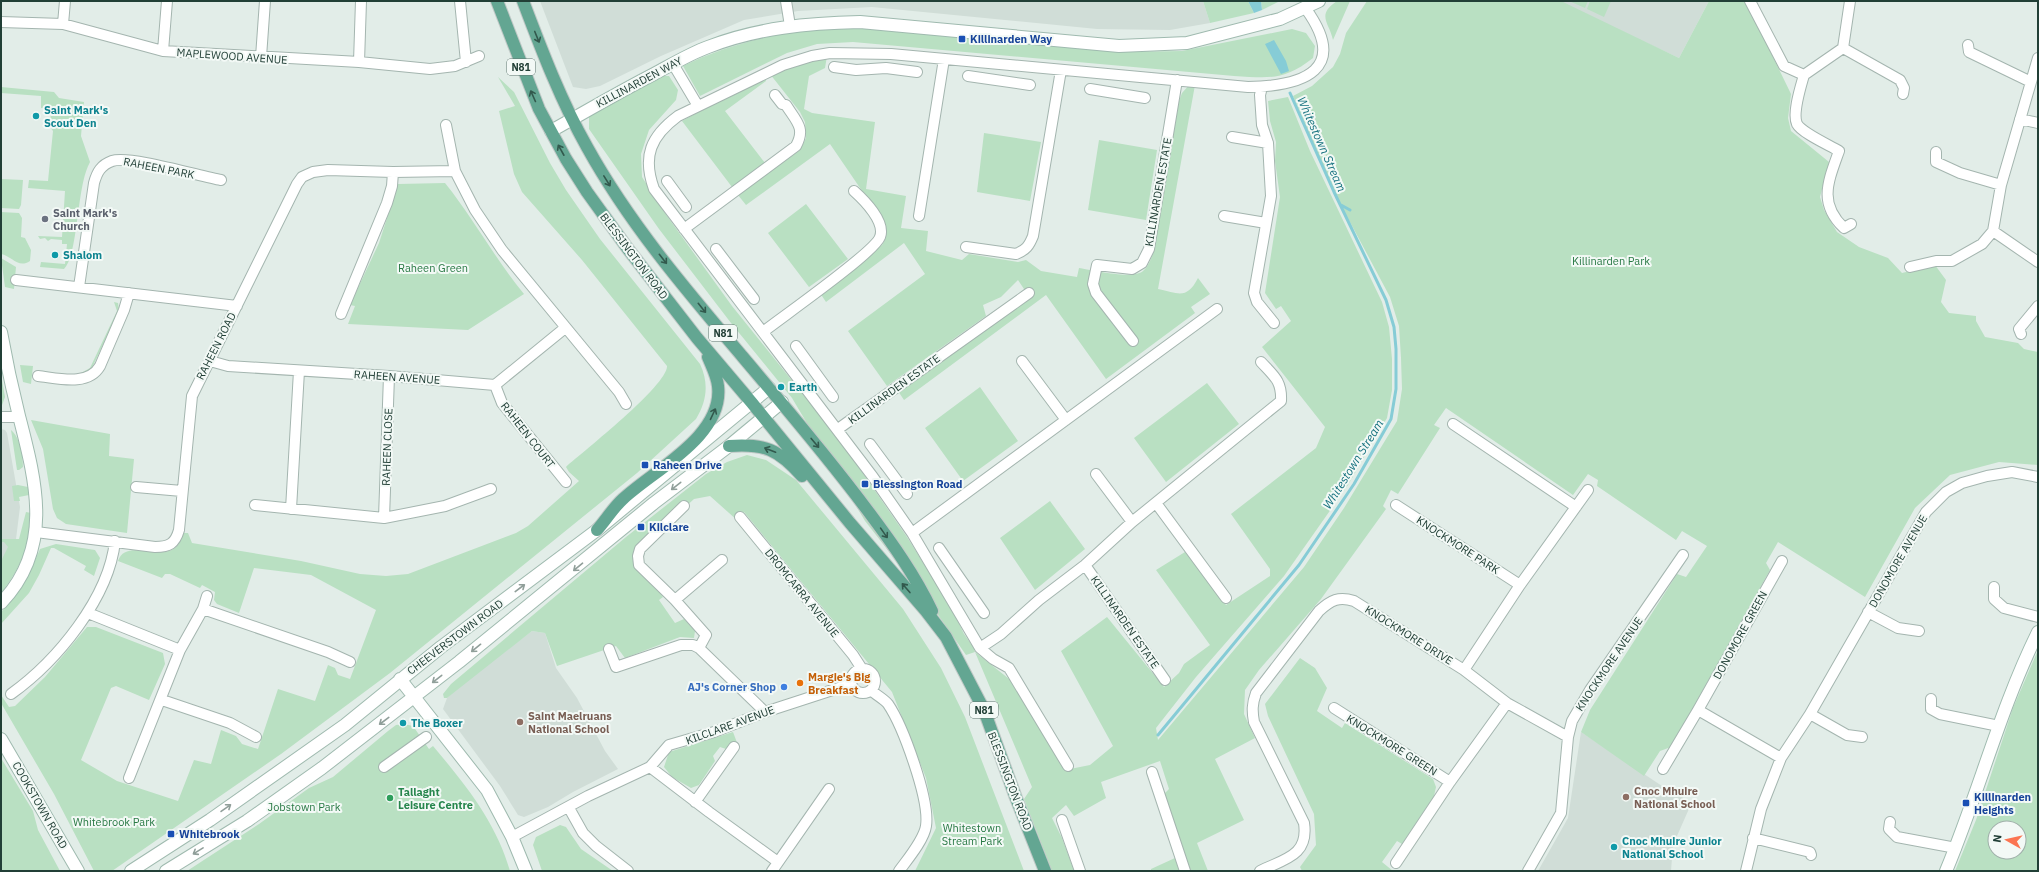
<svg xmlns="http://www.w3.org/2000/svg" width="2039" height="872" viewBox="0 0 2039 872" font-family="'IBM Plex Sans',sans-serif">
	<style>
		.built { fill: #d0ddd7 }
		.green { fill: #b9e0c2; fill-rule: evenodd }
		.water { fill: #86ccd6 }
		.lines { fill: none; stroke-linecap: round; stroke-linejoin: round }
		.stream { stroke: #86ccd6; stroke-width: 3 }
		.street-casing { stroke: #a4b5af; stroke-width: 12 }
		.secondary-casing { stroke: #9fbaaf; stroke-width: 14 }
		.primary-casing { stroke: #c1c9c7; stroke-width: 14 }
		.street { stroke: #fff; stroke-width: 10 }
		.secondary { stroke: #fff; stroke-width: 12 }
		.primary { stroke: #63a692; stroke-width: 12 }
		.oneway { stroke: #32594d }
		.oneway2 { stroke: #909f9a }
		.transit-dot { fill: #1a4fb4; stroke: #f3f9f6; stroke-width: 1.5 }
		.culture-dot { fill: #0f9aa8; stroke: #f3f9f6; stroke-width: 1.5 }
		.worship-dot { fill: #6b7280; stroke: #f3f9f6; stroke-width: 1.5 }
		.food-dot { fill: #e8710a; stroke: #f3f9f6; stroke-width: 1.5 }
		.shop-dot { fill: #3f7fe0; stroke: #f3f9f6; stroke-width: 1.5 }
		.education-dot { fill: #8d6e63; stroke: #f3f9f6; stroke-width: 1.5 }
		.leisure-dot { fill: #2e9e5b; stroke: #f3f9f6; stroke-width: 1.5 }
		.labels { text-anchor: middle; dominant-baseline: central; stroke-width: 4; stroke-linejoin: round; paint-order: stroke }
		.shield { fill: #f3f9f6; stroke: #607770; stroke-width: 1 }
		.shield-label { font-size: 10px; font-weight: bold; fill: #213f36 }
		.transit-label { font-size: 11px; font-weight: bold; fill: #164399; stroke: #f3f9f6; text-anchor: start }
		.street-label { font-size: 11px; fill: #213f36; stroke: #f3f9f6 }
		.culture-label { font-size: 11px; font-weight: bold; fill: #0d838f; stroke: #f3f9f6; text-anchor: start }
		.worship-label { font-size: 11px; font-weight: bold; fill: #5b616d; stroke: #f3f9f6; text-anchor: start }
		.park-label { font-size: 11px; fill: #287944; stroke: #f3f9f6 }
		.food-label { font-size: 11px; font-weight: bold; fill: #c56008; stroke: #f3f9f6; text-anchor: start }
		.shop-label { font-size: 11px; font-weight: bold; fill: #366cbe; stroke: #f3f9f6; text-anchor: end }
		.education-label { font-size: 11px; font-weight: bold; fill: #785e54; stroke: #f3f9f6; text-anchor: start }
		.leisure-label { font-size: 11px; font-weight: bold; fill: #27864d; stroke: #f3f9f6; text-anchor: start }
		.water-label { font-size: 12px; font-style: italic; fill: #16727f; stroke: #f3f9f6 }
	</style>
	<rect width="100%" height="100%" fill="#e2ede8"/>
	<path class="built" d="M540,1h663l7,22 -40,7 -73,-1 -225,-22 -74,4 -54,9 -83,36 -61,30 -14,3 -13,-2z
		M1557,1h152l-30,57z
		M1,429l4,1 2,3 13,74 -4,32 -15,30z
		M532,631l13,2 11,35 21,30 28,53 13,18 -45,23 -25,15 -24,10 -6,-2 -18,-29 -57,-77 4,-11 15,-14z
		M1581,732l90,60 21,10 -19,43 -2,26h-133l30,-53z"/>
	<path class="green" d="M1203,1h45l6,12 -44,10z
		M1261,1h19l-18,9z
		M1337,1h13l-17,39c-4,-18 -17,-25 4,-39z
		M1367,1h194l118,57 30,-57h37l45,93 -3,24 3,13 38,31 -9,35 4,13 13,22 22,15 29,11 14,15 33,-8 11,15 -5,22 8,11 27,3v5l9,16 33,6 6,6 14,3v113l-39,-3 -49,13 -35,33 -50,89 -87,-55 -12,21 4,7 -99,177 -11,4 -16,25 -63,-44 9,-22 87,-136 9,3 21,-31 -25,-15 -6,9 -79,-54 1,-6 -10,-6 -15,21 -127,-87 -12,17 6,3 -42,66 -7,-4 -8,16 3,3 -65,90 -62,71 -14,20 -1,24 11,24 -40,21 29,61 -47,23 11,28h-17l-27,-77 5,-5 -9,-28 -59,21 5,16 -32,18 -8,-11 -14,13 10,20 12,33h-22l-28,-72 8,-12 -57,-135 -9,3 -32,-46 -69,-88 -73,-123 -61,-75 -72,-94 -70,-100v-15l71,-38h9l9,14 -2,10 -27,30 -8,24 1,23 25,39 65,90 110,137 65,94 44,70 13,27 10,14 1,4 38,30 52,88 25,-5 23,-19 -52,-95 46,-34 57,70 15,-14 5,-9 26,-19 -54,-75 29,-18 41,53 44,-29v-7l-39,-55 85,-66 9,-21 -63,-80 29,-26 -10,-15 -5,3 -11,-16 15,-96 -5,-36 1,-19 -6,-21 -2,-20 20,-4 22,54 72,151 7,25 3,32v31l-5,28 -39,67 -64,91 -88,101 -40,51 2,12 146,-173 40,-59 53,-87 5,-32 -1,-31 -2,-32 -9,-29 -56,-105 -41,-96 19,-10 21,-19 7,-13 6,-21z
		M1569,1h19l-3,7z
		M1590,1h21l-7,16 -17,-8z
		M845,24l275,28 62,-1 110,-22 14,4 9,13 -2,12c-29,23 -44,20 -79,18l-381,-34 -36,2 -30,9 -87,43 -17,-30c51,-25 105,-35 162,-42z
		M827,56l-2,12 -16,8 -5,33 8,4 63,9 -9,67 40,7 -5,32 27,3 -2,20 36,9 7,-6 49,8 8,-2 15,11 36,6 2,-9c14,2 54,12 64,3 6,-5 8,-13 11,-20l25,-150 3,-8 8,-9 5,1 -37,204c22,5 29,10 40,-11l12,16 -19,13 4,6 -89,66 -60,-84 -142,105 -6,-9 130,-96 -10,-15 -17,17 -18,8 3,11 -99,70 -39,-55 77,-57 -21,-31 -78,59 -6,-9 62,-48 3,-5 1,-14 -56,-82 -84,61 -8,-10 62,-45 6,-12 -1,-16 -5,-10 -30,-38z
		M765,76l1,5 -41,30 40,52 -33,24 -50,-66z
		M498,77l16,15 36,71 16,27 34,49 100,125c9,19 7,37 -4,55l-59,54 -247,200 -109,81 -169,117h-18l-40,-77 -53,-91v-8l8,12 6,-1 30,-29 42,-50h9l67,26 2,11 -16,36 -33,-14 -5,2 -30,72 36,21 61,20 16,-41 17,4 10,-34 15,6 6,8 16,5 20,-60 37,12 13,-36 7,3 3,7 12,4 26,-69 -65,-35 -57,-7 -15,45 -22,-9 -3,-4 1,-8 -13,-7 -2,3 -30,-14h-5l-3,4 -44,-17c9,-28 57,12 65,-28h5l4,10 109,18 59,13 26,2 22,-2 108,-41 12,-7 51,-45 -10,-9 -3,-5c18,-16 102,-82 101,-101l-85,-106 -60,-68 -8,-18 -15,-63 16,-5z
		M1,87l53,5 5,6 25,4 -3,34 9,26c-14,25 -11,91 -26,107l-24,-2 1,-5 24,2 2,-20h-5v-4l-11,-1 -3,2 -3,-3 -5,1 -2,-3 24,1 3,-46 -37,-3 1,-8 19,1 5,-50 -3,-4 1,-18 -10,-1v-12l-40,-3z
		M984,133l57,9 -11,59 -53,-9z
		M1099,140l58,10 -11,70 -58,-10z
		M1,179l22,1 -2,25 -2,4 -18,-1z
		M445,183c29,36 50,76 79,111l-56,36 -120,-6 7,-18 -5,-1 29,-62 19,-59z
		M806,204l42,55 -39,28 -41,-54z
		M1,212l18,1 3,5 -1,19 4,1 6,12 -1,11c-12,8 -18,-5 -29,-7z
		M1,258l15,9 -2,22 -9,-2z
		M114,302l4,1 1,8 -28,59 -10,5v-2l9,-5 27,-57z
		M20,365l13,1 -2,18 -8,-2z
		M1,374l4,23 -4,11z
		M1207,383l32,41 -73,58 -32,-44z
		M980,387l38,54 -55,40 -38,-53z
		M31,420l79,14 -1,22 25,3 -7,74 -61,-9 -9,-6 -4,-9 -10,-60z
		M11,430c9,7 12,26 12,37l-4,3h-2z
		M747,455l19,5 30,20 107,129 38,59 24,49 59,154h-109l21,-43 -10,-50 -34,-86 -148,-180 -6,9 -28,-25 -16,3 -62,57 31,41 -4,3 16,23 9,-4 11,12 -1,7 -14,-1 -55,21 -9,-12 -59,20 -12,-33 -13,-2 -85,67h-3l-1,-4 8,-10 175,-147 80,-63 21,-12z
		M18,485l10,2 1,8 -10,2 1,4h-6l-2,-15z
		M1050,501l35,48 -50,41 -35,-52z
		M26,512l5,1c1,29 -12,58 -30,80v-32l7,-14 -4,-5h-3v-3h18z
		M56,544l39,6 5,8 -6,18 -10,-6 2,-4 -32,-18h-3l-12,27 -10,18 -28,31v-12c20,-20 28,-37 39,-63z
		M2038,650v221h-83l21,-51 37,-112zM1995,828h24v24h-24z
		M1300,658l15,10 12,20 -10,23 25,17 3,-5 88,56 3,8 -2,9 -32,48 -5,-3 -15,21 11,9h-91l-2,-4 16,-22 -2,-31 -46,-98 -3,-12z
		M404,724l9,2 16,23 4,-3c32,38 63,76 77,125h-323l72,-47 50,-36 24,-11 55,-46 8,-6z
		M733,732l6,16 -6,-3 -7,4 -6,-2 -7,9 2,5 -16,24 -8,3 -19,-11 -8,-10 5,-15z
		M1,758l32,53 5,19 22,41h-59z
		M560,825l6,2 15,22 32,22h-71l-9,-26 3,-8z
		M1175,858l4,13h-28v-2z"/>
	<path class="water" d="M1248,1h13l1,9 -8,3z
		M1274,40l12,21 3,10 -8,3 -16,-30z"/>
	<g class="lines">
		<path class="stream" d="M1341,205l9,5
			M1158,735l141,-170 55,-81 37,-65 5,-30v-40l-2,-22 -8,-27 -52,-108 -44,-99"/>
		<g class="street-casing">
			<path id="street" d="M460,1l6,61
				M786,1l4,25
				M1750,1l34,65 20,9
				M1850,1l-7,47 -39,27c-3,11 -12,38 -7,49 5,9 32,21 42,27 -11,31 -21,52 5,77l7,-4
				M1,22l62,2 100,27 196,11 71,7 25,-3 24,-10
				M63,24l2,-23
				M1968,45l1,7 62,30
				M1843,48l57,32 4,8 -1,6
				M163,51l4,-50
				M261,57l4,-56
				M359,62l2,-61
				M673,64l25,42
				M834,67l22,3 30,-2 31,4
				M968,76l62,9
				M1262,87l-2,8 2,30 6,18 3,53 -17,97 3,9 17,21
				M1090,89l55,9
				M2020,119l18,4
				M446,125l9,46 20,39 27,40 117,142 7,12
				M1232,137l36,6
				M1936,152v10l24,11 41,12
				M667,181l19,26
				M919,216l25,-157
				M1224,216l42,7
				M684,229l112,-83c10,-18 0,-25 -10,-41l-4,-1 -7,-9
				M1993,231l45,31
				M966,247l50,7c10,-4 13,-8 17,-18l28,-166
				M716,249l38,50
				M1910,267l26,-6h16l30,-17 11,-13 8,-46 37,-127
				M16,280l221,26
				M79,287l15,-104c3,-11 7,-18 18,-22 17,-6 87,15 109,19
				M341,314l46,-111 5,-17 1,-14
				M763,332c19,-15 111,-79 117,-95 6,-15 -16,-37 -26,-46
				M2021,334l-2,-5 19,-23
				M1133,341l-37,-48 -3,-9 4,-19 35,4 10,-6 7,-14 28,-169
				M796,346l37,51
				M210,361l18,5 161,10 106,9 70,-57
				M1022,361l44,59
				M1261,362c13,14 21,19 20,39l-149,121 -47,43 -46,35 -38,34 -21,14 -68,-115 -39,-56 -219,-288c-12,-33 -3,-53 24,-73l105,-51 29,-9 18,-3 61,1 357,33c57,-1 101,-18 58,-78
				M38,376c19,2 50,11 62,-10l24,-56 5,-17
				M495,385l7,18 64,79
				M1,417h18
				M1453,424l123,83
				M838,429l191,-136
				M870,444l37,50
				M1096,474l36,48
				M136,487l46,4
				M1156,503l70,95
				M255,505l129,13 61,-12 46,-17
				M1396,505l124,80
				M684,506l-44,43 -2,7 1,9 36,35 31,35 -7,13
				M291,509l8,-138
				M740,517l113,138 9,14
				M384,518l5,-142
				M36,532l119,15c14,0 20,-3 24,-17l13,-134 105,-212 5,-7 11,-5 15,-2 65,2 62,-1
				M912,533l305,-224
				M939,548l45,65
				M1085,565l80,115
				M1994,587v12l10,9 34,9
				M675,600l47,-40
				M203,609l125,43 22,10
				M1868,612l30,16 21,3
				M88,613l92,37
				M980,648l13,11 16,9 59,98
				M609,649l7,18 65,-22h12l6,3 66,64
				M851 681a12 12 0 1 1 24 0a12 12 0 1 1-24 0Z
				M1464,670l56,-85 68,-95
				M871,690c5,5 13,9 17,14 15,22 42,96 38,122 -2,14 -19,34 -27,45
				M11,694c46,-33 98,-96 104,-153
				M1931,699v10l9,5 59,12
				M162,700l68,23 26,14
				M1334,708l116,74
				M1698,710l83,48
				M1810,714l37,21 15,2
				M384,767l42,-30
				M650,767l59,45 69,50
				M1663,769l35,-59 84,-149
				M1152,772l33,99
				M129,778l51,-128 23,-41 4,-13
				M695,802l39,-55
				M569,808l14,25 13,13 32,25
				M1062,820l18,51
				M1890,822l-1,7 8,8 59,11
				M512,837l76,-41 62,-29 19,-22 45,-13 51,-20 86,-28
				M1753,838l57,14 1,3
				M1396,863l54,-81 57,-79
				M772,871l57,-82
				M1260,871c24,-12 49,-15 44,-48l-50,-101c-2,-11 -2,-18 2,-29l63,-82c12,-11 20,-15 35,-10l110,69 43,33 61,34
				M1528,871l33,-58 7,-76 4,-16 18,-31 93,-135
				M1746,871l15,-62 20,-51 29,-44 116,-202 20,-20 16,-9 25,-7 25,-4 26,5"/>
		</g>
		<g class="secondary-casing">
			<path id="secondary" d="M551,131c34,-19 68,-39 103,-57 17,-9 35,-20 54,-27 49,-19 100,-24 152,-25l259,24 68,-3 93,-24 39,-18
				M1,332c5,28 11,56 18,84 17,66 35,132 -18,187
				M400,679l87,111 25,47 14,34
				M1,739l77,132
				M131,871l79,-51 135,-95 96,-78 156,-117 172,-142
				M166,871l81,-50 75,-53 137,-106 195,-159 75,-57 53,-44
				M1946,871c33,-79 54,-162 92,-239"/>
		</g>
		<g class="primary-casing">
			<path id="primary" d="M497,1l42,108 27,50 21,33 41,57 69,89 55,65 98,120 76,88 20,26 38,73 32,88 29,73
				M523,1c19,50 38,100 64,146 42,76 99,143 155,209 43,51 86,101 126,155 24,32 47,64 64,100
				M729,446c36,-3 50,4 73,30
				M597,530c9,-10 16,-22 26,-31 31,-29 101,-63 95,-113 -1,-10 -6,-19 -10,-29"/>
		</g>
		<use href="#street" class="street"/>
		<use href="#secondary" class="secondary"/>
		<use href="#primary" class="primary"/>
	</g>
	<defs><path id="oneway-shaft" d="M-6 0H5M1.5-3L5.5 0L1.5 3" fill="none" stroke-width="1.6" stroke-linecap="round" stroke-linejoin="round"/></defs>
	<g class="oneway">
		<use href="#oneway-shaft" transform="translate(537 37) rotate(68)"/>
		<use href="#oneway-shaft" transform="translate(533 96) rotate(-114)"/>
		<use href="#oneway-shaft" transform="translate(561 150) rotate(-119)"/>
		<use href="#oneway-shaft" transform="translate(607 181) rotate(58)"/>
		<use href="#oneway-shaft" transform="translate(663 259) rotate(52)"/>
		<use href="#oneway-shaft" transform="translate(702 308) rotate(51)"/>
		<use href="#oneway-shaft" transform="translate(713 414) rotate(-65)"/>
		<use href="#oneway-shaft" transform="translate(815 443) rotate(50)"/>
		<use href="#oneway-shaft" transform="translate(770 450) rotate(-159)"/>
		<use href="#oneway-shaft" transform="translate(884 533) rotate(55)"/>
		<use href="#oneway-shaft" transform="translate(906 588) rotate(-131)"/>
	</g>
	<g class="oneway2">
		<use href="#oneway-shaft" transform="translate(676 486) rotate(142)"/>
		<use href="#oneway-shaft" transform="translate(578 567) rotate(140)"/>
		<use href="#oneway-shaft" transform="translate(520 588) rotate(-37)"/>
		<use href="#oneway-shaft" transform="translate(476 648) rotate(141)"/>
		<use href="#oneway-shaft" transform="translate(437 679) rotate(142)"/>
		<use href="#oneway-shaft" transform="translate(384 721) rotate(143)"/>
		<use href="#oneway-shaft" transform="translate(226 808) rotate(-35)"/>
		<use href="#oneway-shaft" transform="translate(198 851) rotate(148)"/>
	</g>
	<g class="transit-dot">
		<rect x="958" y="35" width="8" height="8" rx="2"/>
		<rect x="641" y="461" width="8" height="8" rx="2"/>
		<rect x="861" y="480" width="8" height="8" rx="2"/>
		<rect x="637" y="523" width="8" height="8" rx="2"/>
		<rect x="1962" y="799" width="8" height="8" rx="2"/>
		<rect x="167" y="830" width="8" height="8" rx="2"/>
	</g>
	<g class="culture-dot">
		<circle cx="36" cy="116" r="4"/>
		<circle cx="55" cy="255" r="4"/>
		<circle cx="781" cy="387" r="4"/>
		<circle cx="403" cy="723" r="4"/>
		<circle cx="1614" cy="847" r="4"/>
	</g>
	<circle class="worship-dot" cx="45" cy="219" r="4"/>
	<circle class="food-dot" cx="800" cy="683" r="4"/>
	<circle class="shop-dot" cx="784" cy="687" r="4"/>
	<g class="education-dot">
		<circle cx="520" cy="722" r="4"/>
		<circle cx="1626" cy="797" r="4"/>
	</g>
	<circle class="leisure-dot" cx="390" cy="798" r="4"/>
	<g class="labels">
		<g class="shield">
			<rect x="507" y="59" width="28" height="16" rx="3"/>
			<rect x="709" y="325" width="28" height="16" rx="3"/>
			<rect x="970" y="702" width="28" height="16" rx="3"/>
		</g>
		<g class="shield-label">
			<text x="521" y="67">N81</text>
			<text x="723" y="333">N81</text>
			<text x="984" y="710">N81</text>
		</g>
		<g class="transit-label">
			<text x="970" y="39">Killinarden Way</text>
			<text x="653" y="465">Raheen Drive</text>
			<text x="873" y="484">Blessington Road</text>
			<text x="649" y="527">Kilclare</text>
			<text x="1974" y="797">Killinarden<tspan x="1974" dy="13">Heights</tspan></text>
			<text x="179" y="834">Whitebrook</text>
		</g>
		<g class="street-label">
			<text transform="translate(232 56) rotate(4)">MAPLEWOOD AVENUE</text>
			<text transform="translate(639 82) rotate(-28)">KILLINARDEN WAY</text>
			<text transform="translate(159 168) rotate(11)">RAHEEN PARK</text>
			<text transform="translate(1158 192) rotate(-80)">KILLINARDEN ESTATE</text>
			<text transform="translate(634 256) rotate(53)">BLESSINGTON ROAD</text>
			<text transform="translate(216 346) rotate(-63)">RAHEEN ROAD</text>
			<text transform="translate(397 377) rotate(4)">RAHEEN AVENUE</text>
			<text transform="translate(894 389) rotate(-36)">KILLINARDEN ESTATE</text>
			<text transform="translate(528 435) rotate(52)">RAHEEN COURT</text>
			<text transform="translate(387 447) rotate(-88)">RAHEEN CLOSE</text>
			<text transform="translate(1458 545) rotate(33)">KNOCKMORE PARK</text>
			<text transform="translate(1898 561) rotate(-60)">DONOMORE AVENUE</text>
			<text transform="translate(802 593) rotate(51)">DROMCARRA AVENUE</text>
			<text transform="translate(1125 622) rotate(55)">KILLINARDEN ESTATE</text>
			<text transform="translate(1409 635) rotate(32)">KNOCKMORE DRIVE</text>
			<text transform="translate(1740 635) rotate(-61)">DONOMORE GREEN</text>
			<text transform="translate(455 637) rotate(-37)">CHEEVERSTOWN ROAD</text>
			<text transform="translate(1609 664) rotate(-56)">KNOCKMORE AVENUE</text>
			<text transform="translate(730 725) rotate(-20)">KILCLARE AVENUE</text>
			<text transform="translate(1392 745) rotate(32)">KNOCKMORE GREEN</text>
			<text transform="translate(1010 781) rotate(69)">BLESSINGTON ROAD</text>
			<text transform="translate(40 805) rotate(60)">COOKSTOWN ROAD</text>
		</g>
		<g class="culture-label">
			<text x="44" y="110">Saint Mark's<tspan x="44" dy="13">Scout Den</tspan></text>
			<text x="63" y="255">Shalom</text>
			<text x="789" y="387">Earth</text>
			<text x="411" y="723">The Boxer</text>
			<text x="1622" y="841">Cnoc Mhuire Junior<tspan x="1622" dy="13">National School</tspan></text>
		</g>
		<g class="worship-label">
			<text x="53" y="213">Saint Mark's<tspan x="53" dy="13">Church</tspan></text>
		</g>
		<g class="park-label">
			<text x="1611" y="261">Killinarden Park</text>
			<text x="433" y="268">Raheen Green</text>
			<text x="304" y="807">Jobstown Park</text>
			<text x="114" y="822">Whitebrook Park</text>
			<text x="972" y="828">Whitestown<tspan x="972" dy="13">Stream Park</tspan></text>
		</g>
		<g class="food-label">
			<text x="808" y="677">Margie's Big<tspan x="808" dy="13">Breakfast</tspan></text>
		</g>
		<g class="shop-label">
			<text x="776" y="687">AJ's Corner Shop</text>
		</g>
		<g class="education-label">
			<text x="528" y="716">Saint Maelruans<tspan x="528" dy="13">National School</tspan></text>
			<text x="1634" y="791">Cnoc Mhuire<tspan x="1634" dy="13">National School</tspan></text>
		</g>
		<g class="leisure-label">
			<text x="398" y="792">Tallaght<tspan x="398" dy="13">Leisure Centre</tspan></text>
		</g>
		<g class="water-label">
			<text transform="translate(1322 144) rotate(66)">Whitestown Stream</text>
			<text transform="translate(1353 464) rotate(-58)">Whitestown Stream</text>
		</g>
	</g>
	<rect width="2039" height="872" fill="none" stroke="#213f36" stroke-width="4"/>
	<g transform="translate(2007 840) rotate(278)"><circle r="19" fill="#f3f9f6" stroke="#9fafa9"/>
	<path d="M0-3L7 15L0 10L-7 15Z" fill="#fb7552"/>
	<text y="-6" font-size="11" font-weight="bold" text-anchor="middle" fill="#213f36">N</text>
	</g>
</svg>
